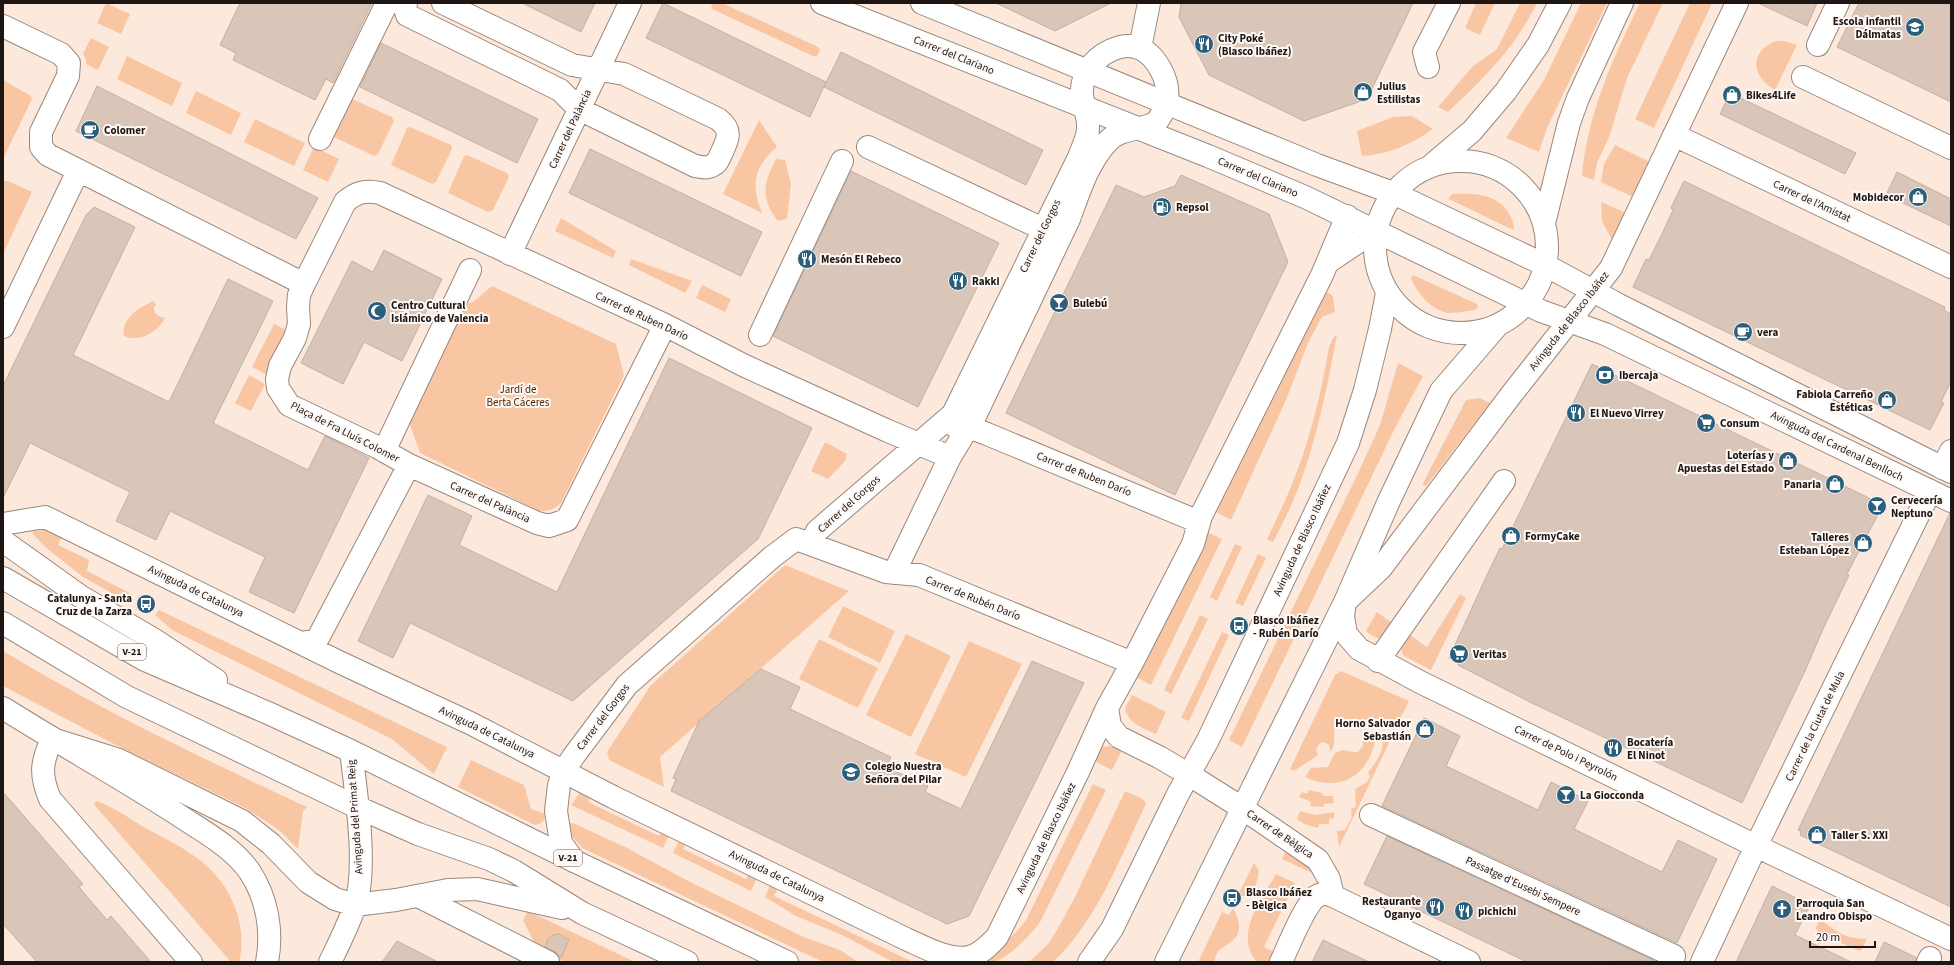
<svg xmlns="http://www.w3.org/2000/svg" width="1954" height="965" viewBox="0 0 1954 965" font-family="'Source Sans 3',sans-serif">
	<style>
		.green { fill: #f9c6a4 }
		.building { fill: #dac6b9; stroke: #c3b0a3 }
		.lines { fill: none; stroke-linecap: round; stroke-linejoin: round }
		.minor-casing { stroke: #9a887c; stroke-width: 24 }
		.major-casing { stroke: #9a887c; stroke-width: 24 }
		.minor { stroke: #fff; stroke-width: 22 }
		.major { stroke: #fff; stroke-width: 22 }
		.labels { text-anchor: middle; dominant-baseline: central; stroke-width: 4; stroke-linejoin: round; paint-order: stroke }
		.shield { fill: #fef9f7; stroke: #605a57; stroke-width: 1 }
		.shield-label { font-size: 10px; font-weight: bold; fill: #1d1612 }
		.poi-label { font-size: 11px; font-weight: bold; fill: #1d1612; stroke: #fef9f7; text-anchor: start }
		.street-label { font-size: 11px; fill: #1d1612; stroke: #fef9f7 }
		.park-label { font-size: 11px; fill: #502500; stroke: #fef9f7 }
	</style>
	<rect width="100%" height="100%" fill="#fde9db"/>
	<path class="green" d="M106,3l24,11 -9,20 -24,-11z
		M711,3h11l96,44 2,3 -3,6h-4l-101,-47z
		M1476,3h19l-15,32 -15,-7z
		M1520,3h17c-22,45 -53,75 -89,109l-10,-5 35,-41 24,-17z
		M1581,3h26l-60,125 -8,24 -33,-14 38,-58z
		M1640,3h23l-36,75 -17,57 -13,28 -3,17 -12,-4c5,-61 31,-118 58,-173z
		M1690,3h22l-58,125 -19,-9z
		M91,38l18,9 -11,23 -12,-6v-5l-3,-5z
		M1776,41h8l13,4 -22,45c-24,-13 -26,-39 1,-49z
		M127,56l55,27 -10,23 -55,-27z
		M3,80l28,16 1,3 -29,60z
		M196,91l45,22 -10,22 -45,-22z
		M349,99h3l40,18 2,4 -16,33 -4,2 -40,-19 -1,-3z
		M1412,116l21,13c-23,16 -43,25 -71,27l-5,-25 36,-14z
		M255,119l50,24 -11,23 -50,-24z
		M759,120l18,27c-24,20 -26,38 -15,66l-39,-19z
		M410,127l41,18 1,4 -16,33 -4,2 -41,-19 16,-37z
		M1615,145l37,18 -16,32 -5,1 -30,-14 3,-18z
		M314,147l25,12 -11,23 -25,-12z
		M467,155l40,18 2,4 -16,33 -5,2 -40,-19 16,-37z
		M776,159l9,1 6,24 -4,35 -9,2c-18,-23 -15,-37 -2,-62z
		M3,181h5l24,11 -29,62z
		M1452,194c22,-1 46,-1 57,20 3,4 5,9 5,15h-3l-60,-29 -3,-1z
		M1601,202l28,12 -15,30 -12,-23z
		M561,218l55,33 -3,7 -58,-27z
		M631,259l61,22 -7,12 -56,-28z
		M1413,275l64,29 1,3 -3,3c-9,1 -17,3 -26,3 -16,-1 -33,-21 -38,-35z
		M702,285l29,14 -6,13 -29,-14z
		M492,286l124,58 8,31 -63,128c-7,7 -12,8 -22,8l-119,-58 -11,-31 57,-118 7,-2z
		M1322,289l11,7 2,16 -13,5 -14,26 -22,57 -55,120 -15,-8z
		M154,301l2,4 -2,2c0,8 4,9 11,11 -7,14 -26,25 -41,18 -4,-17 17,-30 30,-35z
		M274,324l16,8 -21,44 -17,-9z
		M1337,335c-10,53 -20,104 -39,154 -7,18 -16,36 -25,53l-6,-3c8,-17 16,-33 23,-50 19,-45 31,-94 39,-142l4,-9z
		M1398,363l25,13 -28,52 -153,319 -13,-7 131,-271 20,-44z
		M249,375l16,9 -14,27 -16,-8z
		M1480,398l10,5 -64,83 -3,-1 1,-4 42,-81z
		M825,442l22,12 -2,7 -17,18 -17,-8z
		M48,530l15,4 -5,11 31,15 -2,11 41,21 4,3v6l-4,1 -45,-25 -38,-30 -13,-14 3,-2z
		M1207,532l15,7 -71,146 -15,-8z
		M1235,544l7,3 -25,54 -7,-4z
		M1258,554l8,4 -23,48 -8,-3z
		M785,565l64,26 -189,166 4,30 -55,-27 -2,-8 44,-67z
		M1460,594l6,4 -35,72 -27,-14c-6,-8 1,-14 6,-21l17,12z
		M843,606l52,25 -15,32 -52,-26z
		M159,610l288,137 -13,27 -42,-35 -220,-109 -17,-15z
		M1377,612l16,12 -11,14c-7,1 -11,-3 -16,-7z
		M1200,615l8,4 -37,75 -7,-4z
		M1222,632l7,3 -40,86 -8,-3z
		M906,634l45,22 -40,81 -45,-22z
		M819,639l59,29 -20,40 -59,-29z
		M969,641l53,23 -56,113 -51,-23z
		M3,651c97,59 201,108 304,156l-4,4 -5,38 -19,-19 -32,-21 -133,-65 -111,-58z
		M1341,671l68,30 -13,26 -16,-1 -16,-5 -8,3 -19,-1c-6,10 1,21 -7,29l-1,-7 -5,-3 -4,1 -4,6 2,6 -24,16 -4,-2 45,-94z
		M1132,695l34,17 -10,22c-13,-6 -28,-10 -31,-26z
		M1370,735l6,2c-6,37 -35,57 -71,40l6,-9 17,-1 7,-14 8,-3 9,2h6l5,-6v-6z
		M1392,737l-53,110 -2,-16 8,-1 7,-13 -1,-8 5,-2 -1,-18 12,-7 3,-5 -2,-5c9,-10 15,-20 15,-34z
		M1109,746l13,4 -10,20 -20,-10 6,-12z
		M471,760l53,25 7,24 14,5c-1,8 -2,9 -10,11l-77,-38z
		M1093,784l13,6 -66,132c-9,13 -31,35 -46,40 -5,1 -11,0 -16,0 18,-12 35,-24 48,-42z
		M1308,790l15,3v3h10l1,7 -10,1 -1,3 -13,-1 1,-4 -12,-5 3,-5 5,2z
		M1125,791l18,8 3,5c-26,54 -49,117 -93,158h-24l20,-19 8,-13 17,-31z
		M580,792l12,1 -4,9 71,34 4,-9 8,4 -8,17 -92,-43z
		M96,801c15,4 34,18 48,26 18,10 37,19 53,31 32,22 52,66 42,104h-8l-135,-155 -2,-4z
		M1300,811l15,4 19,-3v6l-5,1v5h-10l-1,4 -14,-4 -7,-5z
		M573,823l54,25 63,34 114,55 36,13 18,12h-35l-241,-114 -12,-14 -3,-10z
		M681,836l7,3 -5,10 63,30 5,-9 8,3 -8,18 -78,-38z
		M1287,849l27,20 -4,3 -28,-13z
		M1254,863l5,8 -3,14 -8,10 -11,2z
		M1276,874l19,9 -31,64 14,7 -4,8h-17c-24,-28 5,-63 19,-88z
		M772,880l8,4 -6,12 139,66h-20l-51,-27 -46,-19 -31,-19z
		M1233,908c5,9 11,24 -1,33 -10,8 -14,6 -18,21h-16l24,-50 7,3z
		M528,911l107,51h-71l-27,-14 -14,-28z
		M1820,918c16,15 25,20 47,21l-5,10 -3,2 -41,-19 -2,-4z"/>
	<path class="building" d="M240,3h132l-39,80 -7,-4 -11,21 -82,-40 3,-7 -16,-8z
		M522,3h73l-14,29z
		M663,3l163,79 -16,35 -164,-79z
		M996,3h115l-56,28z
		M1181,3h232l-46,96 -63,22 -95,-46 -30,-58z
		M1758,3h59l-10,23z
		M1859,3h92v99l-114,-55z
		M381,43l157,76 -21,44 -157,-76z
		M841,52l202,98 -17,35 -202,-98z
		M97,86l221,112 -22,41 -220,-108z
		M1730,93l126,60 -11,21 -125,-60z
		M590,149l172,83 -21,44 -172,-83z
		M851,171l148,72 -81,164 -145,-71z
		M1897,172l54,27v27l-65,-31z
		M1181,175l88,39 19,48 -113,233 -169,-82 110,-228 28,12 31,-11z
		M1684,181l261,126 -1,3 7,4v67l-10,21 3,1 -14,27 -297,-143 13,-28 3,1 12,-24 12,-26 -2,-2z
		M94,207l41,20 -62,128 96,47 59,-123 45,22 -60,122 95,47 17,-34 44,22 -75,155 -45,-21 16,-35 -95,-46 -14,29 -40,-19 14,-29 -100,-49 -27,55v-112l83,-171z
		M384,250l58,29 -40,82 -38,-19 -21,42 -42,-21 51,-102 21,11z
		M669,358l143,70 -54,111 -185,162 -163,-78 -17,35 -35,-17 70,-146 44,21 -13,29 98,47z
		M1592,364l273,132 7,4 -1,2 11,5 -35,67 2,1 -26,54 -18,42 -63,132 -210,-100 -74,-38 1,-2 -10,-5 39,-85 12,-25 2,1z
		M1950,513h1v394l-151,-72 1,-4 -3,-1z
		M1032,661l52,22 -115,233 -22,8 -276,-133 5,-12 -3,-1 26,-57 62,-52 39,18 -10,22 101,48 -5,10 42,19 -3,6 36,17z
		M1424,718l36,18 -14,30 92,44 13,-28 37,19 -14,28 88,43 16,-32 39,19 -40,84 -295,-137z
		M3,792l80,92 -4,3 28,33 4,-4 40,46h-114l-34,-38z
		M1387,836l268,125 -128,1 -163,-78z
		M1772,886l38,19 -15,30 56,27h-115z
		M559,934l10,6 -8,18 -7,-7 -9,-4 3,-8 5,-4z
		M1323,940l46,22h-57z
		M397,941l41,21h-56z
		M1884,942l33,16 -1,4h-41z"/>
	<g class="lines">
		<g class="minor-casing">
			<path id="minor" d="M406,3l-1,5 2,7 153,75 19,19 116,57c6,1 13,3 18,-1 5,-2 7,-9 9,-13 7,-15 10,-22 -4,-33l-94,-45 -52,-9 -129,-62
				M1737,3l-126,265 -100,127 -130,173 -36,34 -2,14 3,18 13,15 61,33 336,164 195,93
				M3,26l58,28 8,9 -1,13 -27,56v15l7,8 256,129
				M1818,45l20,-42
				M1140,48l9,-45
				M1428,67l-4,-15 25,-49
				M1803,77l148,71
				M1674,135l277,132
				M320,139l67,-136
				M868,147l175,82
				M510,254l120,-251
				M1328,262l48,-32
				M665,325l-98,195 -18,6 -12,-3 -128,-58 -32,-18 -88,-42 -11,-17 -1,-9 3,-13 15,-28 4,-14 -1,-17 1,-12 5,-11 41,-82c11,-10 21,-12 35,-9l285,132 80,41 143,65 62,26
				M3,327l75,-156
				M760,335l82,-174
				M955,426l14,1 18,7 212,88
				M384,451l86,-181
				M1942,468l9,-17
				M3,524l42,-7 294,145 133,62 141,73 293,142c18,8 42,22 63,18 11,-2 20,-12 28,-20l81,-165 29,-64 25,-45 61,-119 8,-28 121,-241 25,-59
				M811,544l6,-13 136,-117 126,-257c4,-11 10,-21 9,-32 0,-10 -5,-20 -6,-30 -2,-23 16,-42 38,-48 13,-3 23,1 32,10 13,15 20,35 12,53 -3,5 -6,12 -11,14 -15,7 -33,4 -45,17 -20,21 -29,51 -39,78l-94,197 -25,41 -56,116
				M302,643l15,-3 92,-175
				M1378,661l126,-180
				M1107,708l3,18 9,11 40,20 29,17 54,34 76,52 11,19 4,17 136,66
				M52,739c-11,24 -12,36 -2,60l141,163
				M1371,815l303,141
				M574,861l-13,-18 -5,-32 3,-26 5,-14 9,-14 54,-72 145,-128 24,-18 90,33 33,3 213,88
				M418,896l130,66
				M1281,962c7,-15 24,-58 36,-66 5,-3 11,-2 16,0
				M1702,962l54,-116 174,-355
				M1928,962l2,-4"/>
		</g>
		<g class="major-casing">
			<path id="major" d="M822,3l386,153 97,41 236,114 64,23 346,167
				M922,3l395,162 76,28 152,72 74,40 332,167
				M1375 247a86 86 0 1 1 172 0a86 86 0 1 1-172 0Z
				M1432,165l40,-34 34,-40 32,-46 22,-42
				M1544,223l25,-100 9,-25 44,-95
				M3,541l77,55 73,43 63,41
				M3,578l142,82 123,53 83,38 223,110 213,101
				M3,623l124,74 230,110 61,27 71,25 25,12 68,42 105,49
				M3,708c57,36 117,69 174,106 25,17 55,32 73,58 17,26 23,59 17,90
				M52,739l67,21 123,61 29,23 37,38 27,17 20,6 41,-5 52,-10 29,-1 85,19
				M330,962c9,-18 18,-37 25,-56 13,-38 1,-113 -4,-155
				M1089,962l23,-33 66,-135 30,-54 140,-297 17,-53 15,-61 7,-36
				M1166,962l179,-360 43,-99 53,-112 56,-65"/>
		</g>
		<use href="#minor" class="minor"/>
		<use href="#major" class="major"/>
	</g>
	<defs>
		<g id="school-disc" transform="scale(1)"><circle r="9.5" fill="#2a5e7a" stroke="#fef9f7"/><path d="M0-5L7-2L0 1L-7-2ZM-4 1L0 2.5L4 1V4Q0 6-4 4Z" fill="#fff"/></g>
		<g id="restaurant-disc" transform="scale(1)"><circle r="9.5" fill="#2a5e7a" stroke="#fef9f7"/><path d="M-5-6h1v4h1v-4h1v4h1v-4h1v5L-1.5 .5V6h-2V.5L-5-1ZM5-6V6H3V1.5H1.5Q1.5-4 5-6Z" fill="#fff"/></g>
		<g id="shop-disc" transform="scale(1)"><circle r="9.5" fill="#2a5e7a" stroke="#fef9f7"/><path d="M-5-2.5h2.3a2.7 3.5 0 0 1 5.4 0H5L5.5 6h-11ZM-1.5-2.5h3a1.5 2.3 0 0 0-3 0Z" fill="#fff"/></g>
		<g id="cafe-disc" transform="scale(1)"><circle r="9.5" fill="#2a5e7a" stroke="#fef9f7"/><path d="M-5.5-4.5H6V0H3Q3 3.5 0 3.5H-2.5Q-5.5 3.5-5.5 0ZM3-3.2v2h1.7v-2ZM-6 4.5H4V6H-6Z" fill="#fff"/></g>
		<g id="fuel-disc" transform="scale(1)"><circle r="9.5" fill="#2a5e7a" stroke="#fef9f7"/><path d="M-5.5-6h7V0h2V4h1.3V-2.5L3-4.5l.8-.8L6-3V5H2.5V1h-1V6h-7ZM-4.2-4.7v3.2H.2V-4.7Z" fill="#fff"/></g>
		<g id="bar-disc" transform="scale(1)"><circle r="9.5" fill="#2a5e7a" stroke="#fef9f7"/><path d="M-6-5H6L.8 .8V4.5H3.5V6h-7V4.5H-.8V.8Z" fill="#fff"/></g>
		<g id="mosque-disc" transform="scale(1)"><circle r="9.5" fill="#2a5e7a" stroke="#fef9f7"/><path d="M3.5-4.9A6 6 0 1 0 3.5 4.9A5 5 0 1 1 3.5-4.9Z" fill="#fff"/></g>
		<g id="bank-disc" transform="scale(1)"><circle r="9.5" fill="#2a5e7a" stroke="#fef9f7"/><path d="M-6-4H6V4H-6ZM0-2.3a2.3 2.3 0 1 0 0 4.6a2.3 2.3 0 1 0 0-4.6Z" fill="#fff"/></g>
		<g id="supermarket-disc" transform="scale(1)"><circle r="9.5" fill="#2a5e7a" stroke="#fef9f7"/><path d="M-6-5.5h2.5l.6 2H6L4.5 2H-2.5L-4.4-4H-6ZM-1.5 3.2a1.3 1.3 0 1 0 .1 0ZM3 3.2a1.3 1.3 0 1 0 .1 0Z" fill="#fff"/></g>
		<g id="bus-disc" transform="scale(1)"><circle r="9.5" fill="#2a5e7a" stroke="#fef9f7"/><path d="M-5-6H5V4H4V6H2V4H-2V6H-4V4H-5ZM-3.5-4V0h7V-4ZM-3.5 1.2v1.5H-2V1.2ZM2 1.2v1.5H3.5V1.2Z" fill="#fff"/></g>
		<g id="church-disc" transform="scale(1)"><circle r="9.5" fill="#2a5e7a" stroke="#fef9f7"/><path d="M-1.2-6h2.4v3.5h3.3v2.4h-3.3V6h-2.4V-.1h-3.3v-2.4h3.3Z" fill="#fff"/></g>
	</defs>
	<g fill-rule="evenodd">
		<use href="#school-disc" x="1915" y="27"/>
		<use href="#restaurant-disc" x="1204" y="44"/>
		<use href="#shop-disc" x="1363" y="92"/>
		<use href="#shop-disc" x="1732" y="95"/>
		<use href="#cafe-disc" x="90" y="130"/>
		<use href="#shop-disc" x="1918" y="197"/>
		<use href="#fuel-disc" x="1162" y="207"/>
		<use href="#restaurant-disc" x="807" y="259"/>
		<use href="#restaurant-disc" x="958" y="281"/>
		<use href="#bar-disc" x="1059" y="303"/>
		<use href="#mosque-disc" x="377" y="311"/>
		<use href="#cafe-disc" x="1743" y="332"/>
		<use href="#bank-disc" x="1605" y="375"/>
		<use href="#shop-disc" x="1887" y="400"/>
		<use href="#restaurant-disc" x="1576" y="413"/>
		<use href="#supermarket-disc" x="1706" y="423"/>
		<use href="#shop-disc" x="1788" y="461"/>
		<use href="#shop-disc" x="1835" y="484"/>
		<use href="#bar-disc" x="1877" y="506"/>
		<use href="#shop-disc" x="1511" y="536"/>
		<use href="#shop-disc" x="1863" y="543"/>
		<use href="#bus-disc" x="146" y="604"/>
		<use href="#bus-disc" x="1239" y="626"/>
		<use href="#supermarket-disc" x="1459" y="654"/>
		<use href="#shop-disc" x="1425" y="729"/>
		<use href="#restaurant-disc" x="1613" y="748"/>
		<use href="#school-disc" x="851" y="772"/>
		<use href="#bar-disc" x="1566" y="795"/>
		<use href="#shop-disc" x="1817" y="835"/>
		<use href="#bus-disc" x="1232" y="898"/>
		<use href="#restaurant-disc" x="1435" y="907"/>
		<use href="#church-disc" x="1782" y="909"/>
		<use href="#restaurant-disc" x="1464" y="911"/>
	</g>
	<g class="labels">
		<g class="shield">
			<rect x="118" y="644" width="28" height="16" rx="3"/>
			<rect x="554" y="850" width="28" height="16" rx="3"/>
		</g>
		<g class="shield-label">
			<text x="132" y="652">V-21</text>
			<text x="568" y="858">V-21</text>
		</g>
		<g class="poi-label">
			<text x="1901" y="21" text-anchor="end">Escola infantil<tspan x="1901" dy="13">Dálmatas</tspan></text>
			<text x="1218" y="38">City Poké<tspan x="1218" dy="13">(Blasco Ibáñez)</tspan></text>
			<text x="1377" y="86">Julius<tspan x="1377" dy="13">Estilistas</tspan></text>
			<text x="1746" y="95">Bikes4Life</text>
			<text x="104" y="130">Colomer</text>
			<text x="1904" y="197" text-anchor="end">Mobidecor</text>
			<text x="1176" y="207">Repsol</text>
			<text x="821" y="259">Mesón El Rebeco</text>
			<text x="972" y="281">Rakki</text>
			<text x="1073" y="303">Bulebú</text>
			<text x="391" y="305">Centro Cultural<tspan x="391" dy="13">Islámico de Valencia</tspan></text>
			<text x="1757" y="332">vera</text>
			<text x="1619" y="375">Ibercaja</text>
			<text x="1873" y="394" text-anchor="end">Fabiola Carreño<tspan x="1873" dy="13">Estéticas</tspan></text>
			<text x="1590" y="413">El Nuevo Virrey</text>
			<text x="1720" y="423">Consum</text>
			<text x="1774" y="455" text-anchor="end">Loterías y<tspan x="1774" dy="13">Apuestas del Estado</tspan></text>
			<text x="1821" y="484" text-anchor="end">Panaria</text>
			<text x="1891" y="500">Cervecería<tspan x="1891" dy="13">Neptuno</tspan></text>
			<text x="1525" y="536">FormyCake</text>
			<text x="1849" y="537" text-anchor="end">Talleres<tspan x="1849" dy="13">Esteban López</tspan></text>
			<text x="132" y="598" text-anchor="end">Catalunya - Santa<tspan x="132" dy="13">Cruz de la Zarza</tspan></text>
			<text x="1253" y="620">Blasco Ibáñez<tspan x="1253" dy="13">- Rubén Darío</tspan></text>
			<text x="1473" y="654">Veritas</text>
			<text x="1411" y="723" text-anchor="end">Horno Salvador<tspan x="1411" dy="13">Sebastián</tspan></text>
			<text x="1627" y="742">Bocatería<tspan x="1627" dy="13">El Ninot</tspan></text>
			<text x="865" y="766">Colegio Nuestra<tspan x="865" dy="13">Señora del Pilar</tspan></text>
			<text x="1580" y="795">La Giocconda</text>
			<text x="1831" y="835">Taller S. XXI</text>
			<text x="1246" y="892">Blasco Ibáñez<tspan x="1246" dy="13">- Bèlgica</tspan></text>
			<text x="1421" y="901" text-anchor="end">Restaurante<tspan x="1421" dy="13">Oganyo</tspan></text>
			<text x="1796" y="903">Parroquia San<tspan x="1796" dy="13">Leandro Obispo</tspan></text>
			<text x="1478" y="911">pichichi</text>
		</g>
		<g class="street-label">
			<text transform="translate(954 55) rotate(22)">Carrer del Clariano</text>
			<text transform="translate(570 129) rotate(-65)">Carrer del Palància</text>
			<text transform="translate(1258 177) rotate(23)">Carrer del Clariano</text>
			<text transform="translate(1812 201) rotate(25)">Carrer de l'Amistat</text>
			<text transform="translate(1040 236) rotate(-64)">Carrer del Gorgos</text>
			<text transform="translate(642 316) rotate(25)">Carrer de Ruben Darío</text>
			<text transform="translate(1569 321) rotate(-52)">Avinguda de Blasco Ibáñez</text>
			<text transform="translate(345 432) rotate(27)">Plaça de Fra Lluís Colomer</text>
			<text transform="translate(1837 446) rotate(26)">Avinguda del Cardenal Benlloch</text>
			<text transform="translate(1084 474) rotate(22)">Carrer de Ruben Darío</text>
			<text transform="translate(490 502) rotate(24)">Carrer del Palància</text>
			<text transform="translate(849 504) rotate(-42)">Carrer del Gorgos</text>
			<text transform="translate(1302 540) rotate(-65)">Avinguda de Blasco Ibáñez</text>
			<text transform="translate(196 591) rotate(26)">Avinguda de Catalunya</text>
			<text transform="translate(973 598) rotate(22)">Carrer de Rubén Darío</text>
			<text transform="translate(603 717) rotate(-53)">Carrer del Gorgos</text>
			<text transform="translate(1815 726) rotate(-64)">Carrer de la Ciutat de Mula</text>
			<text transform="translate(487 732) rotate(26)">Avinguda de Catalunya</text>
			<text transform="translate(1566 753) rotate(26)">Carrer de Polo i Peyrolón</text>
			<text transform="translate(355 817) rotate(-94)">Avinguda del Primat Reig</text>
			<text transform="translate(1280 834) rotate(34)">Carrer de Bèlgica</text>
			<text transform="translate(1046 838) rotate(-64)">Avinguda de Blasco Ibáñez</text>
			<text transform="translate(777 876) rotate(26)">Avinguda de Catalunya</text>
			<text transform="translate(1523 886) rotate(25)">Passatge d'Eusebi Sempere</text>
		</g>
		<g class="park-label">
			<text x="518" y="389">Jardí de<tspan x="518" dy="13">Berta Cáceres</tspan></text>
		</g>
	</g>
	<rect width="1954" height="965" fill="none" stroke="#1d1612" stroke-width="8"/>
	<path d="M1810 941v6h65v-6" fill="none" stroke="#1d1612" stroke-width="2"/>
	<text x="1816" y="941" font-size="12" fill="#1d1612" stroke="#fef9f7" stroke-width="3" paint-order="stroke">20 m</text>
</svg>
